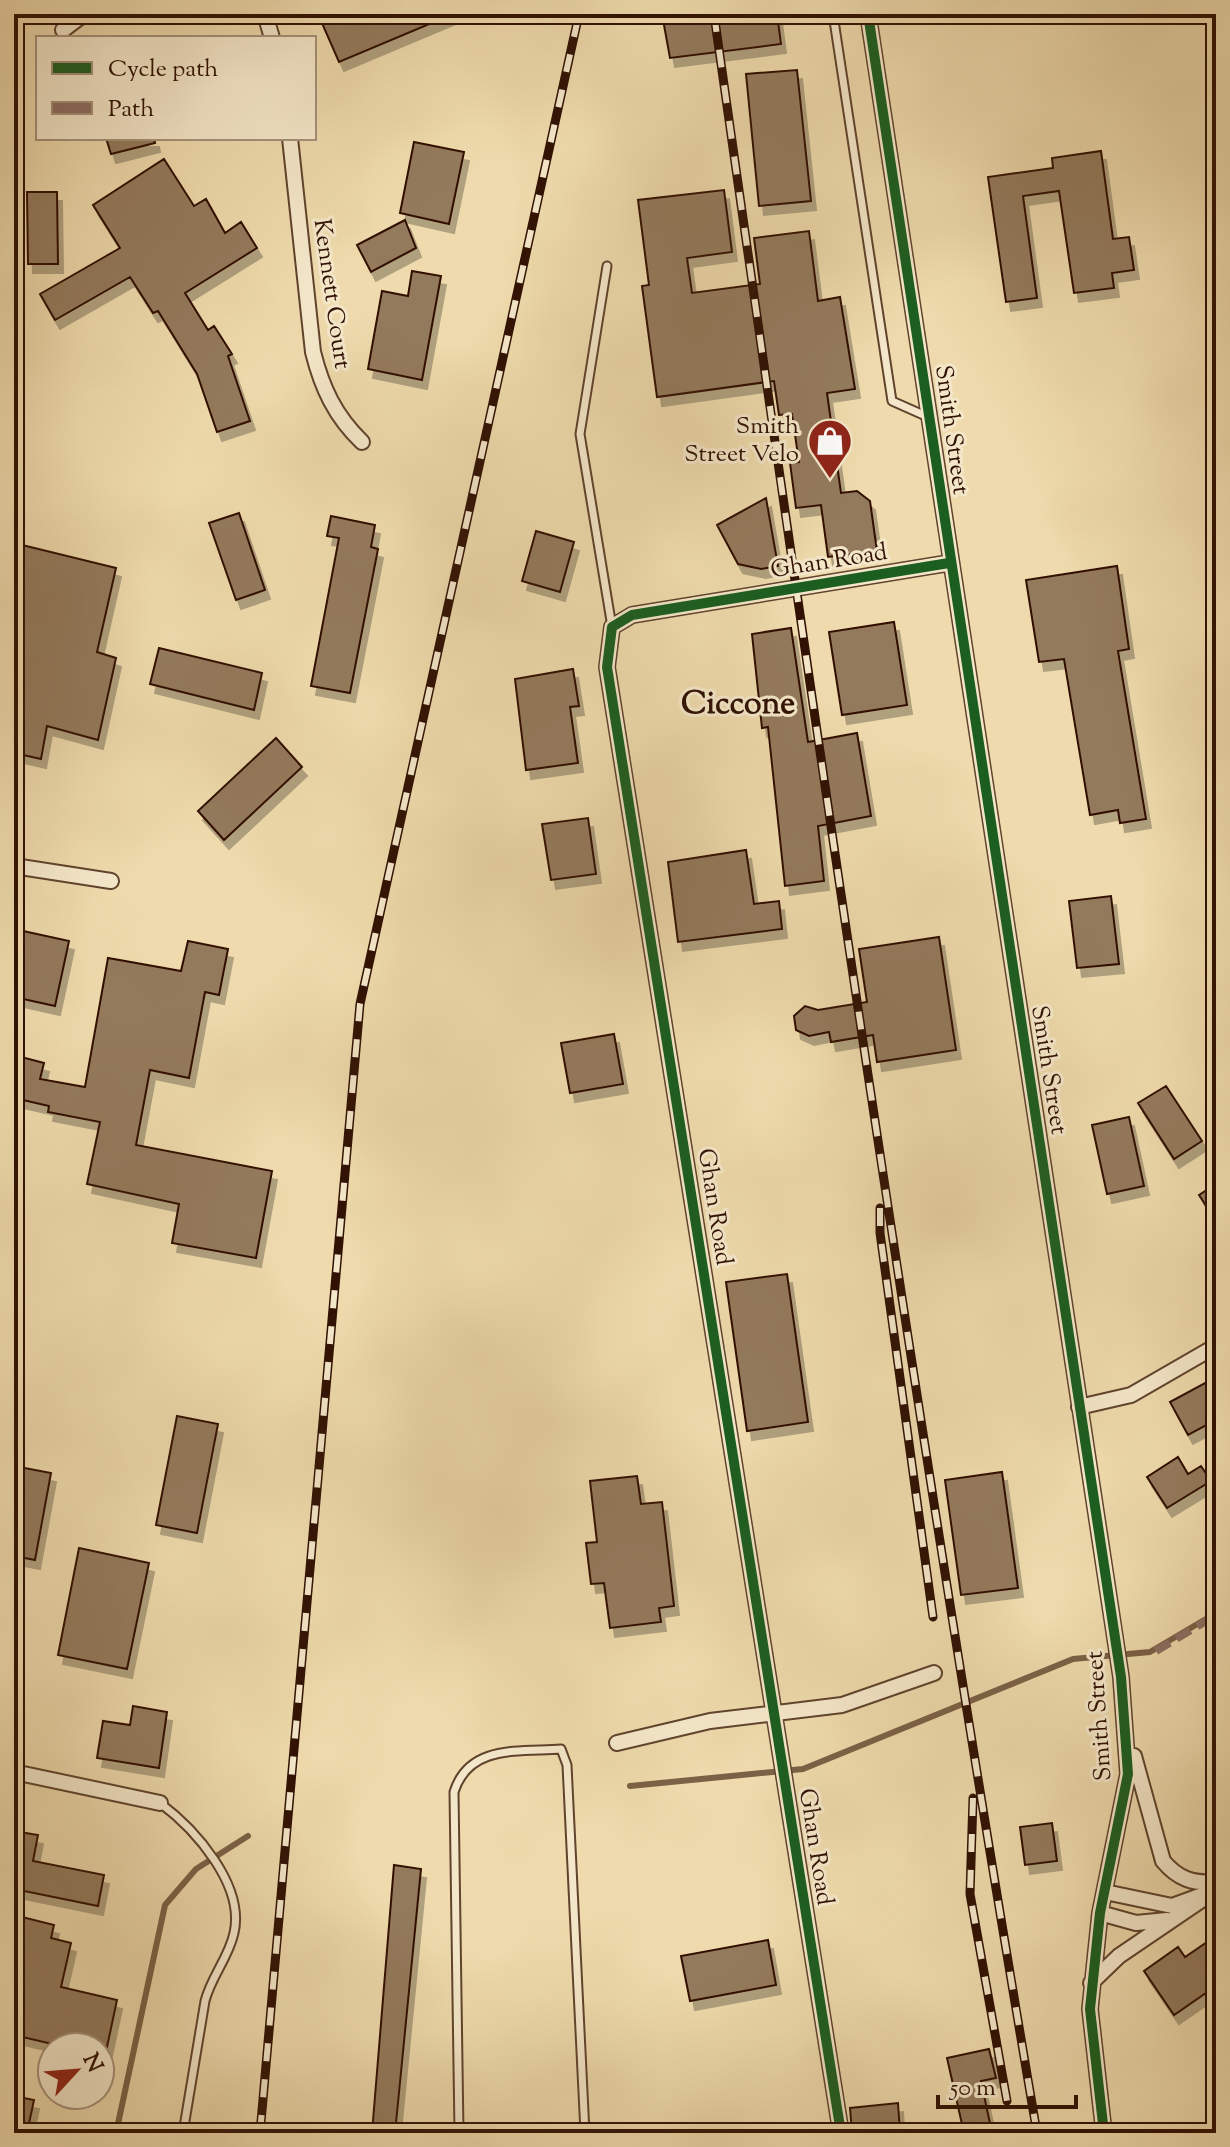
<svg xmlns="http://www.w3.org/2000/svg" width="1230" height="2147" viewBox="0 0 1230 2147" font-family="'Sorts Mill Goudy',serif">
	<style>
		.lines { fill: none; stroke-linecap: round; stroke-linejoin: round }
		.stream { stroke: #7b6146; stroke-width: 6 }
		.building { fill: #937a5b; stroke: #301103; stroke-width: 2; filter: url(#shadow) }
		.service-casing { stroke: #60432d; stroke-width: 11 }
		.minor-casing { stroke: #60432d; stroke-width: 18 }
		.service { stroke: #f4e7c9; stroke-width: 7 }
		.minor { stroke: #f4e7c9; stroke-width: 14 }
		.rail-casing { stroke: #301103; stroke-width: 9 }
		.rail { stroke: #f4e7c9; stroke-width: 6; stroke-dasharray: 18; stroke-linecap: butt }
		.quiet { stroke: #8d6e63; stroke-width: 8; stroke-dasharray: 16 8; stroke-linecap: butt }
		.cycleway-casing { stroke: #f4e7c9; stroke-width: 15 }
		.cycleway { stroke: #1b5e20; stroke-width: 10 }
		.labels { text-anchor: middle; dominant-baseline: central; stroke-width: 6; stroke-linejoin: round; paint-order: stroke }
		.street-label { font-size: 24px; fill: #301103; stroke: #f4e7c9 }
		.poi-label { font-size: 24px; fill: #301103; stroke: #f4e7c9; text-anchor: end }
		.district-label { font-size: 32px; font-weight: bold; fill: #301103; stroke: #f4e7c9 }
	</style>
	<defs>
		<filter id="shadow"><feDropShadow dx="5" dy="9" stdDeviation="0" flood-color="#0004"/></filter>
	</defs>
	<rect width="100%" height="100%" fill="#eedaac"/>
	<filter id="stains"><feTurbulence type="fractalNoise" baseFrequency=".0025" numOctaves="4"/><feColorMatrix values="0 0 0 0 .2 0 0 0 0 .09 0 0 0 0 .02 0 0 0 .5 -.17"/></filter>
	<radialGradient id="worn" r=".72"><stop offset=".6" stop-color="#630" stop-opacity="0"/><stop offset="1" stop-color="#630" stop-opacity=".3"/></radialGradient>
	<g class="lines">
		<path class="stream" d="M630,1786l173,-17 270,-110 77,-7 66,-39
			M116,2133l49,-228 31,-36 52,-33"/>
	</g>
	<path class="building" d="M318,14h135l-114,48z
		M662,14h115l4,30 -111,14z
		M797,70l14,131 -52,5 -13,-132z
		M106,138h48l1,5 -44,11z
		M414,142l50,10 -15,72 -49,-11z
		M1101,151l12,88 16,-2 5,33 -22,3 2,15 -40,5 -15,-102 -36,5 14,102 -31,4 -18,-125 65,-9 -1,-10z
		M164,159l30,47 12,-7 19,34 16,-11 16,26 -72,45 23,37 6,-4 18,28 -4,2 22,65 -33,11 -20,-58 -39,-63 -5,2 -23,-36 -75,43 -15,-26 80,-46 -27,-43z
		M724,190l8,62 -45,6 5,35 68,-9 -6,-46 55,-7 9,70 22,-4 15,92 -28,4 14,100 16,-2 13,10 7,50 -49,6 -7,-52 -25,3 -6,-45 9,-1 -7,-48 -13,1 -5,-34 -117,16 -15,-111 7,-1 -11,-85z
		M27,192h30l1,72h-30z
		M405,220l11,28 -45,24 -14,-27z
		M412,271l29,5 -19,104 -54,-11 14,-78 26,5z
		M766,498l12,68 -17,3 -23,-5 -21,-39z
		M239,513l26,77 -29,10 -27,-77z
		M331,516l44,9 -4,22 7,2 -28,144 -39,-7 28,-148 -12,-2z
		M536,531l38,11 -14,50 -38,-11z
		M14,543l102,25 -19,84 19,6 -18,82 -51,-14 -6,33 -27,-6z
		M1117,566l12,83 -11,2 28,168 -26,4 -2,-13 -28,5 -26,-156 -25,3 -13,-82z
		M894,622l13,83 -65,10 -13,-83z
		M791,628l17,114 49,-9 14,83 -53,10 6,55 -39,5 -17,-159 -6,1 -10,-94z
		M159,648l103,25 -8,37 -104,-26z
		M573,669l6,37 -9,1 8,56 -52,7 -11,-91z
		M276,738l26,29 -78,73 -26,-29z
		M588,818l8,56 -45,6 -9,-56z
		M746,850l8,54 25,-3 3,28 -104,13 -10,-80z
		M1111,896l8,68 -42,4 -8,-67z
		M14,929l55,12 -14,65 -41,-9z
		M939,937l17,113 -79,12 -4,-27 -42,7 -2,-10 -20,4 -13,-6 -2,-14 11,-10 13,4 49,-8 -8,-53z
		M188,941l40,8 -9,46 -14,-3 -16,86 -39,-8 -14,75 136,26 -16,87 -84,-15 7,-39 -92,-20 13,-62 -52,-10 1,-6 -35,-8v-43l30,8 -4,16 45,8 23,-129 73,13z
		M614,1034l9,50 -53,9 -9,-50z
		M1166,1086l36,55 -28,18 -36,-56z
		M1129,1117l15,69 -37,8 -15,-69z
		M1216,1184v37l-17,-26z
		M787,1274l21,148 -61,9 -21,-149z
		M1205,1383l11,20v17l-28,15 -18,-33z
		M177,1416l41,8 -21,109 -41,-8z
		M1178,1457l10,17 13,-8 10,15 -44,27 -20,-31z
		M14,1466l37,7 -16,87 -21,-4z
		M1002,1472l16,116 -57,7 -16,-115z
		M637,1476l4,28 21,-2 12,104 -15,2 2,14 -51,6 -6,-45 -13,1 -5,-41 11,-1 -7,-61z
		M79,1548l70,15 -22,106 -69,-14z
		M133,1706l34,6 -8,56 -62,-10 6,-37 27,4z
		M1052,1823l5,38 -32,4 -5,-38z
		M14,1831l24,4 -5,26 71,14 -6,31 -84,-17z
		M394,1865l27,4 -26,264h-23z
		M14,1915l40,10 -3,13 20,5 -10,44 56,13 -10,47h-42l-51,-12v-23l10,-46 -10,-2z
		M1216,1936v50l-42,29 -30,-44 34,-24 7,10z
		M768,1940l8,45 -86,16 -9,-45z
		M989,2049l7,29 -15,3 11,52h-28l-17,-75z
		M14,2096l20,4 -7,33h-13z
		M898,2103l2,30h-48l-2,-25z"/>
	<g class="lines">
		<g class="service-casing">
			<path id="service" d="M833,14l59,387 36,16
				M607,266l-27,168 32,193
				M160,1803c35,26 85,82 74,130 -5,24 -23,44 -29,68l-22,132
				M459,2133l-5,-341c15,-48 66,-40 107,-43l6,16 18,368"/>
		</g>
		<g class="minor-casing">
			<path id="minor" d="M265,14l7,24
				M868,14l253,1663 7,97 -28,139 -10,96 14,124
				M63,30l21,-16
				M290,138l23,214c9,36 22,64 49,90
				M14,866l97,15
				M1079,1407l52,-12 85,-49
				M617,1743l93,-22 132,-16 92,-32
				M1134,1756l29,105c15,18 30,23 53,21
				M14,1772l146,31
				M1105,1892l67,14 44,-16
				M1100,1913l36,10 31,-3
				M1091,1983l28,-27 81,-55
				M841,2133l-234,-1466 5,-40 20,-12 317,-52"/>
		</g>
		<use href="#service" class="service"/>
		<use href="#minor" class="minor"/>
		<g class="rail-casing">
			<path id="rail" d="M714,14c100,707 203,1415 323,2119
				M880,1208v25l53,384
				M973,1798l-3,96 37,207
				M260,2133l100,-1129 219,-990"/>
		</g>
		<use href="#rail" class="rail"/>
		<path class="quiet" d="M1156,1651l60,-36"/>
		<g class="cycleway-casing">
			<path id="cycleway" d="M868,14l253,1663 7,97 -28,139 -10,96 14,124
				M841,2133l-234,-1466 5,-40 20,-12 317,-52"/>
		</g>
		<use href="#cycleway" class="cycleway"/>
	</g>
	<defs>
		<g id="shop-pin" transform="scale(2.3)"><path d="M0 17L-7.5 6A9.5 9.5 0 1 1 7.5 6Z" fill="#8f2418" stroke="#f4e7c9"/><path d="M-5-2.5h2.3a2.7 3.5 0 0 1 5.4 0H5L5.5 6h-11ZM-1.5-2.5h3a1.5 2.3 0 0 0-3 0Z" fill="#fff"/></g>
	</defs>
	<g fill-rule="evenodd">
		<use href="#shop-pin" x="830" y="441"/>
	</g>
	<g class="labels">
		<g class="street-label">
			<text transform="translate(331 294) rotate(82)">Kennett Court</text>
			<text transform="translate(951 430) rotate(82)">Smith Street</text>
			<text transform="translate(829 562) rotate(-9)">Ghan Road</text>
			<text transform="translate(1048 1070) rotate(81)">Smith Street</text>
			<text transform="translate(714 1207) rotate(81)">Ghan Road</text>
			<text transform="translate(1100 1716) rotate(-94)">Smith Street</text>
			<text transform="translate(815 1847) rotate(81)">Ghan Road</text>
		</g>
		<g class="poi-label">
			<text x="799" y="427">Smith<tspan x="799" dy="28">Street Velo</tspan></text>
		</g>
		<g class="district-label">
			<text x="738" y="705">Ciccone</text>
		</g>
	</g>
	<rect width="1230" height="2147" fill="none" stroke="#eedaac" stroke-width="48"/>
	<rect x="16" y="16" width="1198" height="2115" fill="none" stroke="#301103" stroke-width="4"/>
	<rect x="24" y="24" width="1182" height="2099" fill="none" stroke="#301103" stroke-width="2"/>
	<rect x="36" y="36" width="280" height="104" fill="#f4e7c9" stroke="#a6917a" stroke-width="2"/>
	<rect x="52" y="62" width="40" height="12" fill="#1b5e20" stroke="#a6917a" stroke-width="2"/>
	<text x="108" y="76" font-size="24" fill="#301103">Cycle path</text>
	<rect x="52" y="102" width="40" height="12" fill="#8d6e63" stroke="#a6917a" stroke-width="2"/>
	<text x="108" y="116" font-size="24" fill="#301103">Path</text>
	<g transform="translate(76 2071) rotate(64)"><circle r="38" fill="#f4e7c9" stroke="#a6917a" stroke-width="2"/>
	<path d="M0-6L14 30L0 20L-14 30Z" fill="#8f2418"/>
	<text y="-12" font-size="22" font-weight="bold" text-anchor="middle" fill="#301103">N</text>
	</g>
	<path d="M938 2095v12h138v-12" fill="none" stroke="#301103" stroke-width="4"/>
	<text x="950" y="2095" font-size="24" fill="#301103" stroke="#f4e7c9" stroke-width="6" paint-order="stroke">50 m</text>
	<rect width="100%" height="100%" filter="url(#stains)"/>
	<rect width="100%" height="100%" fill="url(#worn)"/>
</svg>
